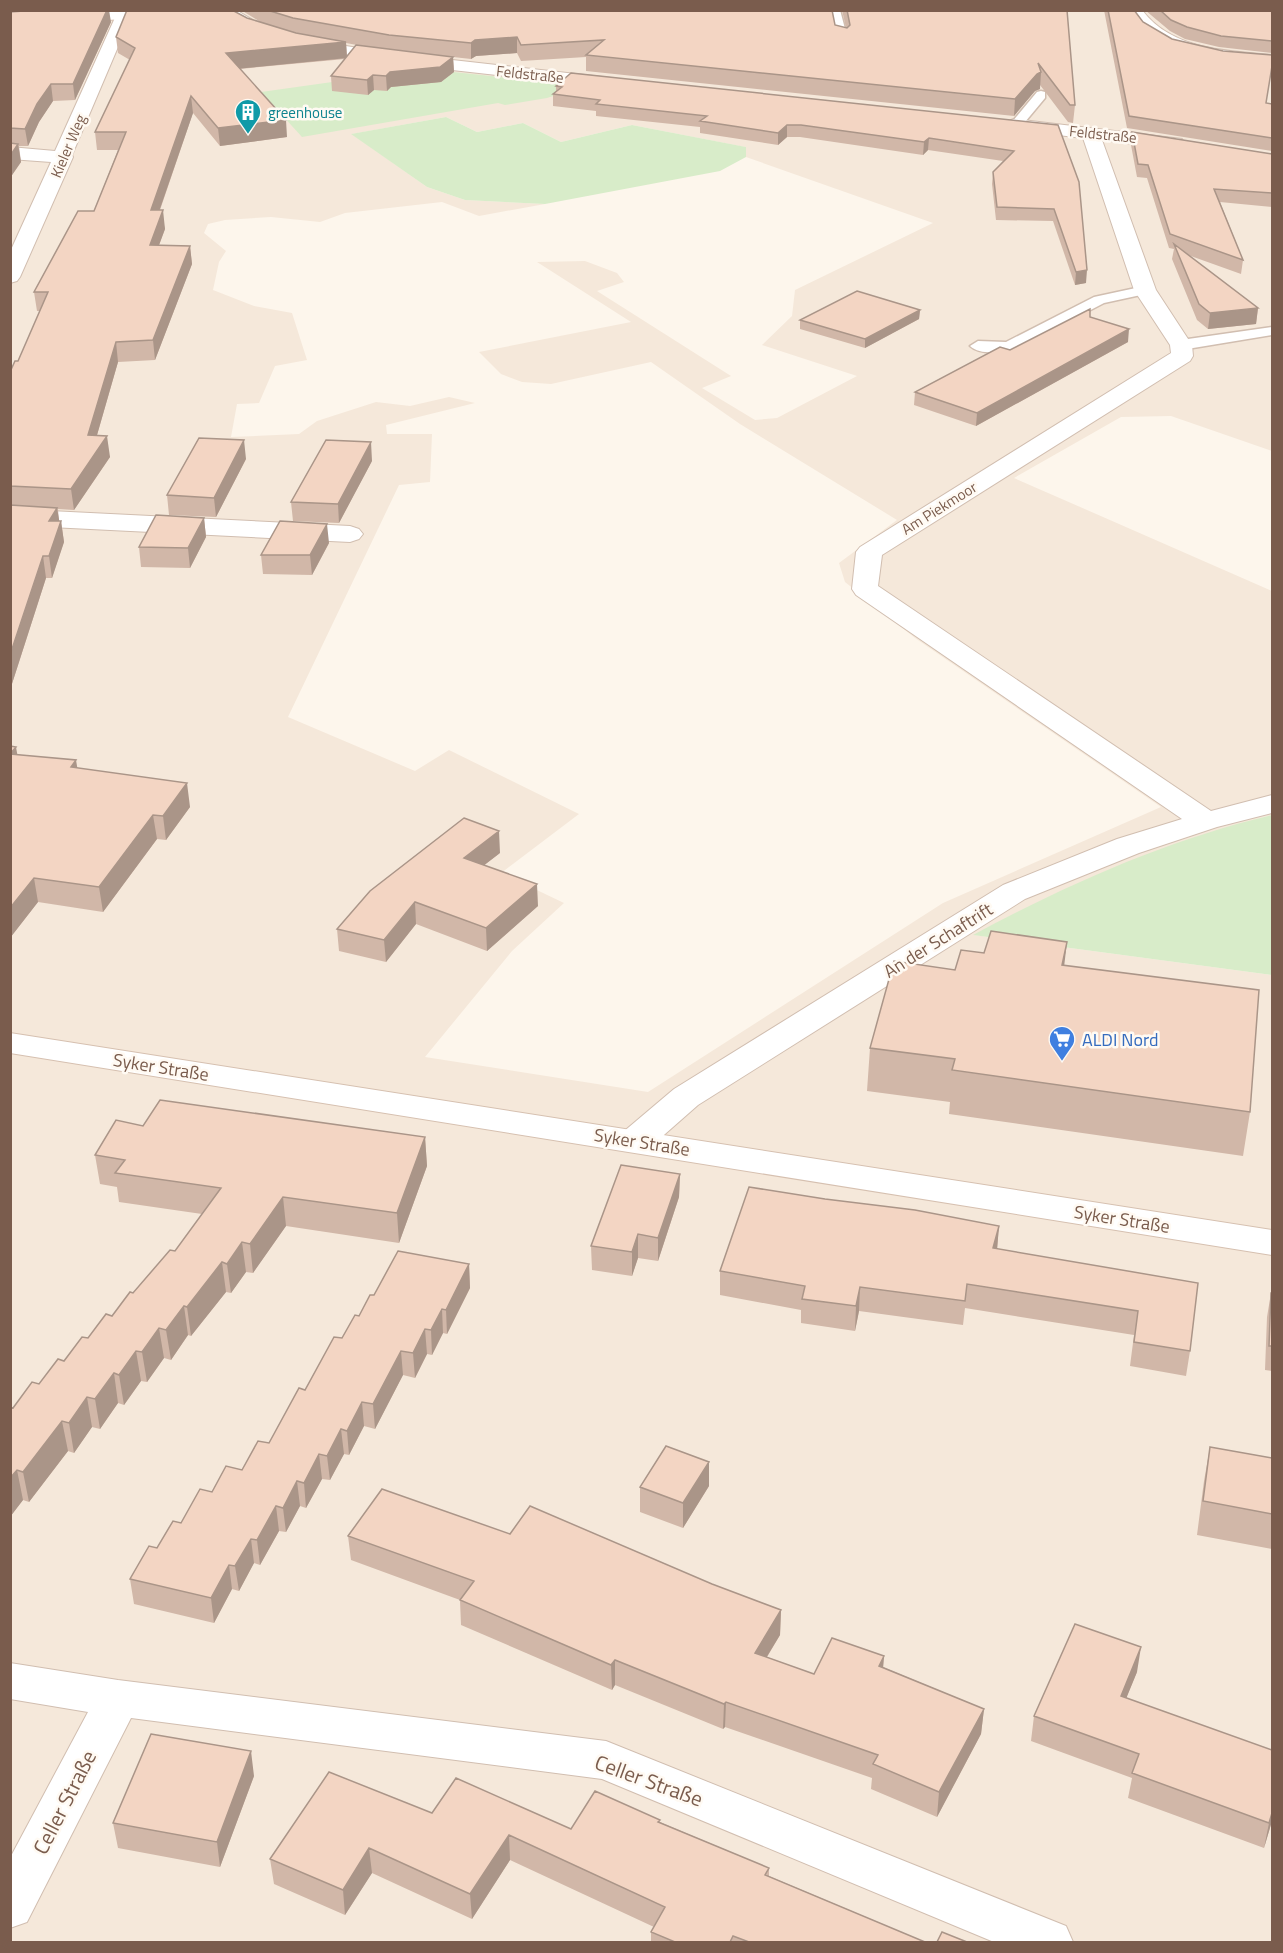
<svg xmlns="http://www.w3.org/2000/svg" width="1283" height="1953" viewBox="0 0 1283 1953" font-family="'Titillium Web',sans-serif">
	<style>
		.residential { fill: #f5e8da; fill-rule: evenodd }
		.green { fill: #d8ecc9 }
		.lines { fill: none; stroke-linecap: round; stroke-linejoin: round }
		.lane-casing { stroke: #d1beb0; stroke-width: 3 }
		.street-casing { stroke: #d1beb0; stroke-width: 2 }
		.secondary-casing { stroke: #d6c0b0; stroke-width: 2 }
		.lane { fill: #fff; fill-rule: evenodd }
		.street { fill: #fff; fill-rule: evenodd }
		.secondary { fill: #fff; fill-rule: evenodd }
		.wall { fill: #d1b7a8; fill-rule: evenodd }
		.shaded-wall { fill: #aa9588 }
		.building { fill: #f3d5c3; stroke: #aa9588; stroke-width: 1.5 }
		.labels { text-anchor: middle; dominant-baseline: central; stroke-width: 5; stroke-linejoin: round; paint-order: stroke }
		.far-street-label { font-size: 15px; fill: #7a5c4d; stroke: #fffaf3 }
		.far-culture-label { font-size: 15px; fill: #0d838f; stroke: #fffaf3; text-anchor: start }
		.street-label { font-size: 18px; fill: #7a5c4d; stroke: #fffaf3 }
		.shop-label { font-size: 18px; fill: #366cbe; stroke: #fffaf3; text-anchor: start }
		.near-street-label { font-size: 21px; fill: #7a5c4d; stroke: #fffaf3 }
	</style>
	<rect width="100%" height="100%" fill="#fdf6ec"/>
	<path class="residential" d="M11,11h1261v440l-101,-35 -50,1 -107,61 258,113v224l-15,4 -283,116 298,40v967h-1261zM446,117l31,15 46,-9 38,19 71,-17 113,22 1,10 187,66 -138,67 -3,26 -30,29 95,31 -80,42 -22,2 -53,-32 29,-12 -134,-85 27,-9 -7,-9 -32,-12 -48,1 94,60 -152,30 22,22 21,8 29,2 100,-22 89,62 157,96 -58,43 6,19 70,56 246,169 -218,96 -295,189 -223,-35 87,-106 52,-48 -63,-30 78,-59 -130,-64 -34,21 -127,-54 111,-232 31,-3 2,-48h-45l-1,-9 89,-22 -26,-6 -39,9 -34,-4 -59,19 -18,13 -68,3 6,-33 22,-1 16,-37 32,-6 -15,-47 -38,-7 -41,-16 6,-28 7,-11 -22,-18 4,-9 17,-4 46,-3 49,5 25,-9 97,-11 37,14 66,-12 -80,-4 -38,-13 -75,-53z"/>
	<path class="green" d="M425,69l159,17 -37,12 -42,7 -7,-2 -196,34 -41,-45z
		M446,117l31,15 46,-9 38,19 71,-17 114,22v10l-26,14 -175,33 -80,-4 -38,-13 -76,-53z
		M1272,815v160l-299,-40c95,-51 194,-95 299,-120z"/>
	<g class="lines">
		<g class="lane-casing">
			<path id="lane" d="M829,10h11l8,30 -2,2h-8l-2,-2z
				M1041,91l4,1v6l-25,30h-8l-2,-3 2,-3 25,-30z
				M1145,286l5,1 2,3 -2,3 -46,10 -88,46c-13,3 -35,7 -46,-3l8,-5 28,1 88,-45z
				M1272,327v8l-91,15 -8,-5 8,-5z"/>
		</g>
		<g class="street-casing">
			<path id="street" d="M216,10h20l30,18 61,15 63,10 221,25 6,1 3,4 -3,4 -6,1 -221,-25 -63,-10 -73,-17z
				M1125,10h17c30,40 85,41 130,45v10c-40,-2 -96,-5 -129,-33 -7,-6 -13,-14 -18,-22z
				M118,11h12l2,3 -60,141 1,2 -53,120 -3,4 -7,2v-31l41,-90 -41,-3v-12l45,4z
				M1014,119l168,20 2,4 -2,4 -7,2 -73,-9 54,150 36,55 1,11 -3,5 -308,194 -4,31 333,225 61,-16v18l-55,14 -78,26 -114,46 -327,206 -50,44 -13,3 -13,-3 -5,-8 5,-8 52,-44 329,-204 114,-46 65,-20 -326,-224 -4,-6 4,-37 4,-5 311,-194 -1,-8 -36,-55 -51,-152 -75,-9 -3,-4 3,-4z
				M10,509l340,17 9,3 4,5 -4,5 -9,3 -340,-17z
				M10,1663l108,17 488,61 460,185 7,16h-79l-392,-163 -471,-61 -104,204 -17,6v-70l78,-146 -78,-13z"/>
		</g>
		<g class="secondary-casing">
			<path id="secondary" d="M101,10h96l-8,5 -179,11v-10z
				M10,1033l1262,197v25l-1262,-202z"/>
		</g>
		<use href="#lane" class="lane"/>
		<use href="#street" class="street"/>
		<use href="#secondary" class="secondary"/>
	</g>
	<path class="wall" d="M10,10l101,12 -36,78 -22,1 -14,21 -11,24h-9l2,16 -11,16z
		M241,10h591l3,15 11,3 -4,-18h225l8,95 -2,18 -5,-1 -28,-37v4l-5,2 -21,25 -428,-45v-14l-65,4 -4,-8 -41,3 -5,3 -18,-2 1,15 -13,10 -50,5 -4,4 -13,-1 -6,5 -36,-4 -1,-15 14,-17 -106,10 48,68 -67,9 -27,-33 -33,97 5,19 -6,16 31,1 2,18 -37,96 -37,2 -21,73 13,22 -36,53 -16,-1 1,12h2l3,21 -12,36h-6l-36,112v-318l8,-11 22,-50h-3l-3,-19 60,-81 24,-61h-21l-2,-18 35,-72 -12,-7 -2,-16 131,-19 15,5zM346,43l22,4 -21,10z
		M1104,10h30l9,12 124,81 5,1v47l-145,-23z
		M1145,10h127v43l-53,-6 -34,-8 -15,-8z
		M556,86l502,39 28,158 -11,2 -22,-64 -57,-1 -4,-36 1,-12 10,-11 -75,-11 -5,5 -123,-18h-13l-9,8 -78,-12v-6l-104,-11v-5l-43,-5v-12l3,-3z
		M1132,132l140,22v53l-52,-5 23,58 -2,14 -53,-19 70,53 -2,16 -48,5 -11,-9 -25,-61 2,-10 -5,-1 -22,-70 -10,-1 -6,-32z
		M920,310l-1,9 -54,29 -65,-19v-9z
		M1090,317l38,25 -152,84 -62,-21 1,-13 95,-42z
		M246,459l-30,58 -47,-2 -2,-20z
		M372,461l-33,62 -46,-2 -2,-19z
		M204,518l2,19 -16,31 -49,-1 -2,-20z
		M329,543l-17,32 -49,-1 -2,-19z
		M10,746l7,8 61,14 112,39 -24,33 -9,-1 -54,73 -65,-10 -28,36z
		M500,853l-16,12 54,41 -51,45 -71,-27 -30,38 -47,-11 -2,-22z
		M1064,965l186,147 -7,44 -294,-42 1,-12 -83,-11 3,-43 85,-78z
		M143,1126l282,11 2,29 -28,77 -113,-17 -33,47 -7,-1 -15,21 -5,-1 -35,44 -3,-1 -17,25 -7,-2 -17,24 -6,-1 -17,24 -6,-2 -18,26 -8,-2 -18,26 -6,-2 -39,51 -6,-2 -13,17 3,-109 99,-92 63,-65 27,-37 -83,-12 -2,-15 -17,-3 -5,-29z
		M680,1174l-1,23 -21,64 -20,-3 -6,18 -40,-6 -1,-24z
		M825,1199l174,27 -2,23 201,34 -8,68 -4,25 -56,-10 4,-31 -169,-27 -2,17 -104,-14 -4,20 -54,-8v-13l-81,-15v-24z
		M469,1264l1,24 -23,46 -4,-1 -11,22 -5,-1 -12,24 -12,-3 -28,54 -11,-3 -15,29 -5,-1 -14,26 -8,-1 -16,29 -6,-2 -14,26 -7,-1 -19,34 -6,-2 -15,28 -7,-2 -18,34 -80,-19 -4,-25 27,-31 55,-56 30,-22 27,-27 36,-53 69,-95z
		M1271,1293h1v78l-7,-1 2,-53z
		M1210,1447l62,11v91l-75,-14 7,-54z
		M709,1486l-26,42 -43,-16v-25z
		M510,1534l202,50 69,26 -1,25 -13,22 47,17 70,-18 -1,11 101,42 -3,25 -44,83 -66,-28 1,-11 -147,-51 -2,2 -108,-44 -3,5 -151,-65 -1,-25 -109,-40 -3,-24z
		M1137,1672l-11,26 146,123 -8,27 -136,-50 4,-20 -101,-37 3,-25z
		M254,1776l-34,91 -102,-19 -5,-25z
		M432,1813l139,16 89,-9v2l109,46v8l156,66h-274v-10l3,-5 -144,-67 -38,59 -100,-46 -27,42 -71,-31 -4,-25z"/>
	<path class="shaded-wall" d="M10,10h53l-53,4z
		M107,10h2l2,12 -36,78 -2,-16z
		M517,37v16l-41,3 -5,3v-16l4,-3z
		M346,42l1,16 -120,12 -1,-17z
		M453,57l1,15 -13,10 -50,5 -4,4 -1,-15 4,-4z
		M1041,72l-1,17 -5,2 -21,25 1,-17 22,-25z
		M373,75l1,15 -6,5 -1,-15z
		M51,84l2,17 -14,21 -11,24 -3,-17 12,-25z
		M191,96l2,17 -40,116 -2,-19z
		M286,120l1,17 -67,9 -2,-18z
		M787,125v12l-9,8v-12z
		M929,138l-1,12 -5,5 1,-13z
		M18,144l3,18 -11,16v-22z
		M163,210l2,19 -13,35 -2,-19z
		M190,246l2,18 -37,96 -2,-20z
		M1087,270l-1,13 -11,2 1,-13z
		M1258,308l-2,16 -48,5 2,-16z
		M920,310l-1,9 -54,29v-9z
		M1129,329l-1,13 -152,84 1,-13z
		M116,342l2,20 -27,94 -3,-21z
		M107,436l3,21 -36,53 -3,-21z
		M244,440l2,19 -30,58 -2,-19z
		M371,442l1,19 -33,62 -1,-19z
		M57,508l3,17 1,-4 3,21 -12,36 -3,-22v-35z
		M204,518l2,19 -16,31 -2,-20z
		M327,524l2,19 -17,32 -2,-20z
		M43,556l3,22 -36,112v-35z
		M16,747l4,23 -10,-16z
		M76,760l4,24 -9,-17z
		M187,783l3,24 -24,33 -3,-24z
		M153,815l4,24 -54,73 -4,-25z
		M499,831l1,22 -35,27 -1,-22z
		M34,878l4,24 -28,36v-30z
		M537,884l1,22 -51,45 -1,-23z
		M415,902l1,22 -30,38 -2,-22z
		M1067,942l-5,42v-19z
		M425,1137l2,29 -28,77 -2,-30z
		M680,1174l-1,23 -21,64v-23z
		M283,1197l3,29 -33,47 -3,-29z
		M999,1226l-2,24 -4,-2z
		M638,1234v24l-6,18v-24z
		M242,1242l4,30 -15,21 -4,-29z
		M222,1262l4,30 -35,44 -4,-29z
		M469,1264l1,24 -23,46 -1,-24z
		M860,1287l-1,24 -4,20 1,-25z
		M184,1306l4,29 -17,25 -5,-30z
		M442,1309l1,24 -11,22 -1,-25z
		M159,1328l5,30 -17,24 -5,-30z
		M425,1329l2,25 -12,24 -2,-25z
		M136,1351l5,30 -17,24 -5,-30z
		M401,1351l2,24 -28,54 -2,-25z
		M114,1373l4,30 -18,26 -5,-30z
		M87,1397l5,30 -18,26 -5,-30z
		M362,1402l2,24 -15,29 -2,-24z
		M62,1421l6,30 -39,51 -6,-30z
		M341,1429l3,25 -14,26 -3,-24z
		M319,1454l3,25 -16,29 -2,-25z
		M709,1462v24l-26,42v-25z
		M17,1470l6,30 -13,17v-39z
		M297,1481l3,25 -14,26 -3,-24z
		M276,1506l3,25 -19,34 -3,-25z
		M251,1539l3,24 -15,28 -4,-25z
		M229,1565l3,24 -18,34 -3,-25z
		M781,1610l-1,25 -26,43 1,-25z
		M1141,1647l-4,25 -20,49 4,-25z
		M884,1656l-2,25 -3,-15z
		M615,1660v25l-3,5 -1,-25z
		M726,1702l-1,25 -2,2 1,-25z
		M984,1709l-3,25 -44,83 2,-25z
		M251,1751l3,25 -34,91 -3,-25z
		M1272,1813v8l-8,27 5,-25z
		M509,1835l1,25 -38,59 -2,-25z
		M369,1848l3,25 -27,42 -2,-25z"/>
	<path class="building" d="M38,10h69l-34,74h-22l-14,20 -12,25 -15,-1v-116z
		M127,10h105l15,8 49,15 50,9 -120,11 60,67 -68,8 -27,-32 -40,114h12l-13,35 40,1 -37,94 -37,2 -28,93 19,1 -36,53 -61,-3v-114l5,-11h3l30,-69h-14l44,-81h16l32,-79h-31l40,-84 -19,-11z
		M267,10h565l3,15 12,3 3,-3 -3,-15h220l8,95h-5l-32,-42 3,9 -4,2 -22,25 -429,-44 18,-15 -83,5 -4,-8 -42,3 -4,3 -82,-8 -96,-17z
		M1108,10h26l9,12 29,17 51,12 49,4v11l-6,37 6,1v34l-143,-22z
		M1160,10h112v31l-51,-5 -34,-9 -16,-7z
		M356,45l97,12 -13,10 -50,5 -4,4 -13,-1 -6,5 -36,-4z
		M571,73l487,52 21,57 8,88 -11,2 -22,-63 -57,-2 -4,-35 21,-21 -85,-13 -5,4 -123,-17h-14l-9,8 -78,-12 7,-5 -111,-12 4,-4 -47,-6 9,-7 -6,-1z
		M1132,132l140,22v39l-58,-4 29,71 -73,-26 -22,-69 -10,-1z
		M10,143l8,1 -8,12z
		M1174,244l84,64 -48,5 -11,-9z
		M857,291l63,19 -55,29 -65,-19z
		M1090,309v8l39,12 -152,84 -62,-21 85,-45 10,3z
		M199,438l45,2 -30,58 -47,-3z
		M326,440l45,2 -33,62 -47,-2z
		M10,505l47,3 -8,13h12l-12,35h-6l-33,99z
		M156,515l48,3 -16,30 -49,-1z
		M280,521l47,3 -17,31h-49z
		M10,746l6,1 -6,7z
		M10,754l66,6 -5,7 116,16 -24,33 -10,-1 -54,72 -65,-9 -24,30z
		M464,818l35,13 -35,27 73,26 -51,44 -71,-26 -31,38 -47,-11 33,-38z
		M991,931l76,11 -5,23 197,25 -9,122 -298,-42 3,-11 -85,-11 24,-87 61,9 6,-20 23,3z
		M160,1100l265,37 -28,76 -114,-16 -33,47 -8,-2 -15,22 -5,-2 -35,45 -3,-1 -18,24 -7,-2 -17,24 -6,-1 -17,24 -5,-2 -19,26 -8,-2 -18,26 -7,-2 -39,51 -6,-2 -7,8v-71l3,1 19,-26 7,2 19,-25 6,2 18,-24 6,1 18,-24 6,2 18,-24 3,1 37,-43 5,1 46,-63 -106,-15 10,-13 -30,-5 21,-35 27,6z
		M621,1165l59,9 -22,64 -20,-4 -6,18 -41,-6z
		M749,1187l76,12 90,11 84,16 -6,22 205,35 -8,68 -56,-9 4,-31 -171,-27 -2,17 -105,-14 -4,19 -54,-7 3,-13 -85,-15z
		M398,1251l71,13 -23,46 -4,-1 -11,21 -6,-1 -12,24 -12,-2 -28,53 -11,-2 -15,29 -6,-2 -14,27 -8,-2 -15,29 -7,-2 -14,27 -7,-2 -19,34 -6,-1 -16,27 -6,-1 -18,33 -81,-19 19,-33 8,2 16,-27 8,2 19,-34 12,3 14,-26 16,4 16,-29 11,2 30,-55 6,2 29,-53 8,1 13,-23 4,1 11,-21h4z
		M1271,1293h1v53h-3z
		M666,1446l43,16 -26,41 -43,-16z
		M1210,1447l62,11v56l-69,-13z
		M382,1489l128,45 20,-28 182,78 69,26 -26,43 59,21 18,-36 52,18 -5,10 105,43 -45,83 -66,-28 5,-9 -152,-53 -2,2 -109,-44 -4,5 -151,-65 14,-19 -126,-45z
		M1075,1624l66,23 -20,49 151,54v63l-3,10 -137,-50 7,-19 -105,-38z
		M151,1734l100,17 -34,91 -104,-19z
		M329,1772l103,41 24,-35 115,51 24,-38 65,29 -2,2 111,46 -4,7 160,67h-176l-16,-6 -3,6h-55l-24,-10 14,-25 -156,-72 -39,59 -101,-46 -26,42 -73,-31z
		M942,1932l25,10h-30z"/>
	<defs>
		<g id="building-pin" transform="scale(1.35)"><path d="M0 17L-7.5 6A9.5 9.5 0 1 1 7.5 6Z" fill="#0f9aa8" stroke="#fffaf3"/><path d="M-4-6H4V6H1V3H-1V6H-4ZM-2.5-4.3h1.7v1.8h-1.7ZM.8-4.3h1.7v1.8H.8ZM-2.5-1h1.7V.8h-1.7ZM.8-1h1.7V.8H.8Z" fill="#fff"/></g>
		<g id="supermarket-pin" transform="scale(1.35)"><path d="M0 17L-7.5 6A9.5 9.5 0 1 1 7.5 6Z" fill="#3f7fe0" stroke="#fffaf3"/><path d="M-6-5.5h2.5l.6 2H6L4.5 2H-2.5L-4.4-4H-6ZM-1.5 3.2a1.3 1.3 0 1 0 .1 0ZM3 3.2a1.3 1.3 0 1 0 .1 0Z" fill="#fff"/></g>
	</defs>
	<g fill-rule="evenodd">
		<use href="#building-pin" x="248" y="112"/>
		<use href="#supermarket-pin" x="1062" y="1039"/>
	</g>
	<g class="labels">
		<g class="far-street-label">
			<text transform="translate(530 74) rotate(6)">Feldstraße</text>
			<text transform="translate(1103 134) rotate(6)">Feldstraße</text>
			<text transform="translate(68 146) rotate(-67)">Kieler Weg</text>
			<text transform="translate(939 508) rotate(-32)">Am Piekmoor</text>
		</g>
		<g class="far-culture-label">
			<text x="268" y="112">greenhouse</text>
		</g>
		<g class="street-label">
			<text transform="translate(938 940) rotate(-32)">An der Schaftrift</text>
			<text transform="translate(161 1067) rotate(9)">Syker Straße</text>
			<text transform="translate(642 1142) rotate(9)">Syker Straße</text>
			<text transform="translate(1122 1219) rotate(9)">Syker Straße</text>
		</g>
		<g class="shop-label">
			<text x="1082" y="1039">ALDI Nord</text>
		</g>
		<g class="near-street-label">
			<text transform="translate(649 1780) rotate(20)">Celler Straße</text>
			<text transform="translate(64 1802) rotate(-63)">Celler Straße</text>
		</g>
	</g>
	<rect width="1283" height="1953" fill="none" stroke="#7a5c4d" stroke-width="24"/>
</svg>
